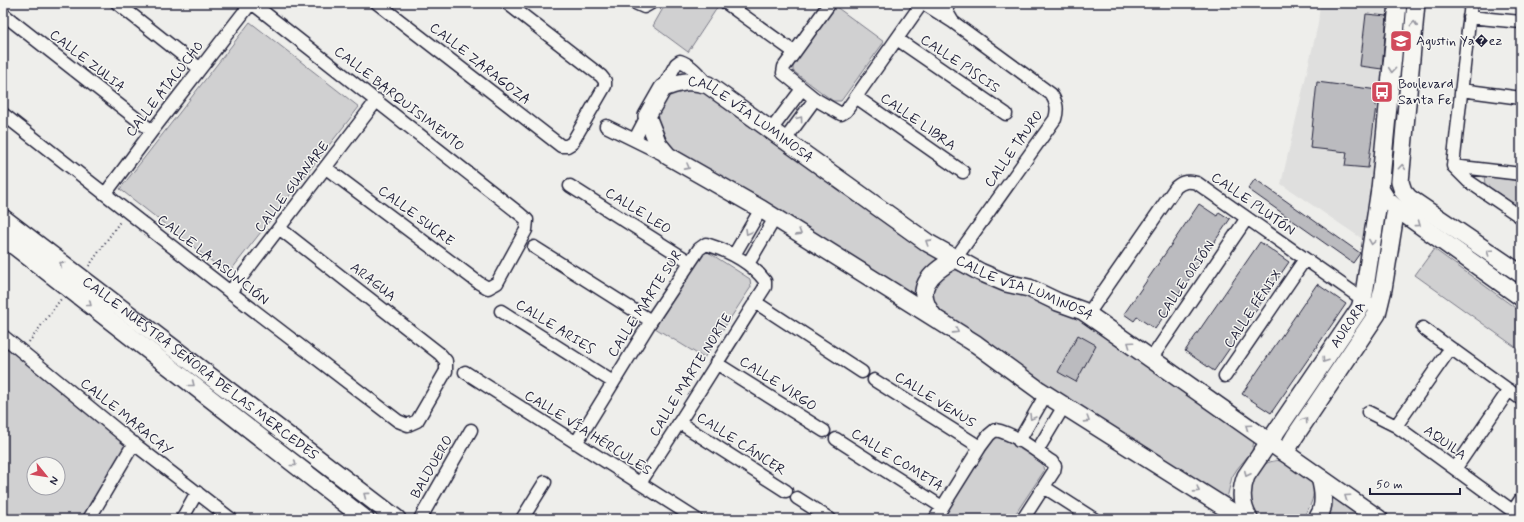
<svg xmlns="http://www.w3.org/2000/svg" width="1524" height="522" viewBox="0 0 1524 522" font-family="Mynerve,sans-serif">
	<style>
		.built { fill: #dfdfde }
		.green { fill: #d0d0d1; stroke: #797986; fill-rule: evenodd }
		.building { fill: #bbbbbf; stroke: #22223b }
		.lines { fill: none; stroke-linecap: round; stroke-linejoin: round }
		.street-casing { stroke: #22223b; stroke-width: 15 }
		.secondary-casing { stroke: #22223b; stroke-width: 20 }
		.path { stroke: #22223b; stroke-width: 2; stroke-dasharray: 1 3; stroke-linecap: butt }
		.street { stroke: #f6f6f2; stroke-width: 12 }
		.secondary { stroke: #f6f6f2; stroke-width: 17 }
		.oneway { stroke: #9797a0 }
		.labels { text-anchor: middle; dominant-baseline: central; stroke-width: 3; stroke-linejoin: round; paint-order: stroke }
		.poi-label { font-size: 14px; fill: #22223b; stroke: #f6f6f2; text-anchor: start }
		.street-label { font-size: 14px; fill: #22223b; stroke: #f6f6f2 }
	</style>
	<rect width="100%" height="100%" fill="#eeeeeb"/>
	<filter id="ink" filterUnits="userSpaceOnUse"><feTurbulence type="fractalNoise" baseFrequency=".025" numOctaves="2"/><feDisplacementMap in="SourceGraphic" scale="8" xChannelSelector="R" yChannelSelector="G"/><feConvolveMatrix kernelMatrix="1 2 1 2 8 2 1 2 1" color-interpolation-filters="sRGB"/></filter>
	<g filter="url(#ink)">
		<path class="built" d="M1320,3h69l-25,237 -83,-56 37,-160z"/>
		<path class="green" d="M666,3h45l6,5 -29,44 -35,-26z
			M835,6l49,36 -43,59h-8l-40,-30v-7z
			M250,22l109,85 -131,167 -108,-85z
			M696,86l243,171 -2,6 -20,28 -7,2 -244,-145 -10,-19 -1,-21 14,-17z
			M1484,176l37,5v28l-36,-25z
			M1434,249l87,63v39l-106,-76z
			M708,252l42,27 1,8 -47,71 -49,-30 46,-74z
			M956,270l47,20 29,3 48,22 174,126 -2,10 -15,18 -5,8 -5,21h-7l-154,-97 -132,-92 -5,-23 19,-15z
			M3,339l130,104 -44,76h-86zM34,464h24v24h-24z
			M1000,436l42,27 2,8 -32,48h-70l52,-81z
			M1283,460c5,4 22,13 26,18 10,12 1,31 -7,41h-46l-5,-5 -4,-32c12,-15 16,-21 36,-22z
			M1337,495l34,24h-49l7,-22z"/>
		<path class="building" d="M1366,14l21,2 -5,53 -22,-3z
			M1317,82l61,8 -10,78 -23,-2 2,-14 -37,-4z
			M1255,179l105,74 -7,10 -105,-74z
			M1199,204l18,12 2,-4 11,7 -75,110 -18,-12 -3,4 -10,-7z
			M1260,242l29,20 -75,109 -29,-20z
			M1317,284l29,20 -75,109 -29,-19z
			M1078,335l18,10 -20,37 -18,-10z"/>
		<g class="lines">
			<g class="street-casing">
				<path id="street" d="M117,3l82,65
					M252,3l268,211 7,6 -1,10 -29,53 -9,5 -9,-5 -153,-115
					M377,3l184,143h6l5,-3 33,-57v-5l-4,-5 -94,-73
					M635,3l9,4 7,-4
					M726,3l68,49
					M830,3l-46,64 -1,6 32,26 26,15 5,-3 76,-108
					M923,3l30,19
					M947,3v9l6,10 98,72c6,9 7,15 4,25l-100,140
					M1471,3l-18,163 15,15 53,36
					M3,14l149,117
					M1469,17l52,5
					M897,39l109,75
					M663,88l13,-24 4,-3c12,4 20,15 28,24
					M1461,90l60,8
					M856,97l107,75
					M3,114l227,178 168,129 10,4 9,-4 29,-50v-10l-6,-7 -161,-126
					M606,126l59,29
					M771,130l31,-41
					M635,139l12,-23
					M785,140l30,-41
					M1453,166l68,8
					M570,186l120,76
					M105,194l47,-63 99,-128
					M534,247l117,74
					M734,255l27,-46
					M748,264l27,-46
					M230,292l147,-192
					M755,302l107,70
					M501,311l112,71
					M1088,314l88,-127c7,-6 12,-6 21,-4l181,127
					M1423,328l98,71
					M3,336l130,107 98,76
					M1151,359l96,-141
					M716,363l108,68
					M465,372l231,147
					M1225,376l80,-117
					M874,380l106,67
					M1368,412l28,14 125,91
					M680,423l106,68
					M1396,426l54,-77
					M836,439l106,68
					M1019,441l27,-47
					M576,443l75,-122 48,-72 7,-5c23,7 45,18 59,37v6c-42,65 -82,132 -125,196
					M1037,451l27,-45
					M1455,469l54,-79
					M1044,487l50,32
					M797,498l33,21
					M1513,511l8,-12
					M89,519l45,-76
					M182,519l15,-27
					M420,519l51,-89
					M522,519l23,-37
					M935,519l45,-72 9,-12 6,-5c19,3 41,21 57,32l3,4 -1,5 -31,48"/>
			</g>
			<g class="secondary-casing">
				<g id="secondary">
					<path d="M1398,3l-18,186 7,11 9,8 125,89"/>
					<path d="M1416,3l-16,179 3,9 6,7 112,76"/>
					<path id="s1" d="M3,218l394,301"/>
					<path d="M3,237l362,282"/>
					<path d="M934,317c-22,-27 -5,-44 21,-58"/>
					<path d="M1285,453l10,-17 82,-122 6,-25 13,-81"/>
					<path id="s2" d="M1243,519l-204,-129 -63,-46 -215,-135 -93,-53 -10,-12 -11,-28 16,-28c19,-6 25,-9 45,-3l220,158 52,29 26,11 23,5 29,14 25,9 296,208"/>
					<path id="s3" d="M1249,519c-8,-14 -9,-28 -3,-43l114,-168 4,-14 16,-105"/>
					<path d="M1317,519c9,-12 7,-27 3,-41"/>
				</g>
			</g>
			<path class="path" d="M89,266l32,-46
				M29,342l32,-43"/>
			<use href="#street" class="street"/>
			<use href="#secondary" class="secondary"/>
		</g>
		<defs><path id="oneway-chevron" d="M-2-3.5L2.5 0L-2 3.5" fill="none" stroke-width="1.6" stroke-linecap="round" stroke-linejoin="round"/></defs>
		<g class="oneway">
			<use href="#oneway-chevron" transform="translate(1414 24) rotate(-85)"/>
			<use href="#oneway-chevron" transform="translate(1392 70) rotate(95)"/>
			<use href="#oneway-chevron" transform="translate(800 119) rotate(-54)"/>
			<use href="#oneway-chevron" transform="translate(687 167) rotate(29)"/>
			<use href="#oneway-chevron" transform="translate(1402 167) rotate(-85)"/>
			<use href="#oneway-chevron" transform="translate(1418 224) rotate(36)"/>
			<use href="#oneway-chevron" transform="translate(748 232) rotate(121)"/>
			<use href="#oneway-chevron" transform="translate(799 233) rotate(32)"/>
			<use href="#oneway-chevron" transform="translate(928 242) rotate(-147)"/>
			<use href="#oneway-chevron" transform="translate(1372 242) rotate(99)"/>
			<use href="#oneway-chevron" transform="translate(1489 252) rotate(-146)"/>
			<use href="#oneway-chevron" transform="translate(62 264) rotate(-142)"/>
			<use href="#oneway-chevron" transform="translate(89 304) rotate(38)"/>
			<use href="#oneway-chevron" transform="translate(956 331) rotate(32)"/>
			<use href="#oneway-chevron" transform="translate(1130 344) rotate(-145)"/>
			<use href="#oneway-chevron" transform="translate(1325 360) rotate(124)"/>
			<use href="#oneway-chevron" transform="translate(192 384) rotate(38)"/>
			<use href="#oneway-chevron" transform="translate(1032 417) rotate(120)"/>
			<use href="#oneway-chevron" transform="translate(1087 420) rotate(32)"/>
			<use href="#oneway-chevron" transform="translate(1305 420) rotate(-56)"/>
			<use href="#oneway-chevron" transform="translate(1248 427) rotate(-145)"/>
			<use href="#oneway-chevron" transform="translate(294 464) rotate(38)"/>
			<use href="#oneway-chevron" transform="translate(1247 474) rotate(117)"/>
			<use href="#oneway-chevron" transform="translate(1197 490) rotate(32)"/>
			<use href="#oneway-chevron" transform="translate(366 495) rotate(-143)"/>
			<use href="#oneway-chevron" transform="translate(1347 497) rotate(-145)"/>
		</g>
	</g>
	<defs>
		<g id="school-square" transform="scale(1.15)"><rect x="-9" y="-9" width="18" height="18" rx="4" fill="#d1495b" stroke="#f6f6f2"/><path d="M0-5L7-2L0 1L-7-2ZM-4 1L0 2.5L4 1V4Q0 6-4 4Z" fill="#fff"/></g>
		<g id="bus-square" transform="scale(1.15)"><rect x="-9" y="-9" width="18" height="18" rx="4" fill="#d1495b" stroke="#f6f6f2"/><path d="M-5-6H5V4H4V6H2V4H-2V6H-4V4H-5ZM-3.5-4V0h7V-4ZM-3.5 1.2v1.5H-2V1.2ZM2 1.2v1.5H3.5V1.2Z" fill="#fff"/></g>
	</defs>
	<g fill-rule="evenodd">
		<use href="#school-square" x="1401" y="41"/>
		<use href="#bus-square" x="1382" y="92"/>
	</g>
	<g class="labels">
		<g class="poi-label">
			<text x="1416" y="41">Agustin Ya�ez</text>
			<text x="1398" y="84">Boulevard<tspan x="1398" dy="16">Santa Fe</tspan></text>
		</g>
		<g class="street-label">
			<text transform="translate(87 61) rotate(38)">CALLE ZULIA</text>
			<text transform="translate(480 64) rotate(38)">CALLE ZARAGOZA</text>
			<text transform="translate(960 64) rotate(34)">CALLE PISCIS</text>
			<text transform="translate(165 89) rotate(-52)">CALLE ATACUCHO</text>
			<text transform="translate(399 99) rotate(38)">CALLE BARQUISIMENTO</text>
			<text transform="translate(918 122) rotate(35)">CALLE LIBRA</text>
			<text stroke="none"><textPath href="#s2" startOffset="858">CALLE VÍA LUMINOSA</textPath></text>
			<text transform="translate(1014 149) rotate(-55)">CALLE TAURO</text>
			<text transform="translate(292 187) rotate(-52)">CALLE GUANARE</text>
			<text transform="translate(1253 204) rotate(35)">CALLE PLUTÓN</text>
			<text transform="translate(638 211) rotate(32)">CALLE LEO</text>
			<text transform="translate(416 216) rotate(37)">CALLE SUCRE</text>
			<text transform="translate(213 260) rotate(38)">CALLE LA ASUNCIÓN</text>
			<text transform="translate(1186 280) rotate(-56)">CALLE ORIÓN</text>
			<text transform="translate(373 282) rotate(38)">ARAGUA</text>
			<text stroke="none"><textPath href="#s2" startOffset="1182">CALLE VÍA LUMINOSA</textPath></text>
			<text transform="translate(645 304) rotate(-57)">CALLE MARTE SUR</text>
			<text transform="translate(1253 309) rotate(-56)">CALLE FÉNIX</text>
			<text stroke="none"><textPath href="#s3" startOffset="227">AURORA</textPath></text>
			<text transform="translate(555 327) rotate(32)">CALLE ARIES</text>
			<text stroke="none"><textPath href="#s1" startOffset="248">CALLE NUESTRA SEÑORA DE LAS MERCEDES</textPath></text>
			<text transform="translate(691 375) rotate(-58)">CALLE MARTE NORTE</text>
			<text transform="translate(778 384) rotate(33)">CALLE VIRGO</text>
			<text transform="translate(935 400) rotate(32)">CALLE VENUS</text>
			<text transform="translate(126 417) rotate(39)">CALLE MARACAY</text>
			<text transform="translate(588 433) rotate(32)">CALLE VÍA HÉRCULES</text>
			<text transform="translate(1445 443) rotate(36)">AQUILA</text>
			<text transform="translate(741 444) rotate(33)">CALLE CÁNCER</text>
			<text transform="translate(897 460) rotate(32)">CALLE COMETA</text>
			<text transform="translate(432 467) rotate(-60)">BALDUERO</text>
		</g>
	</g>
	<rect width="1524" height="522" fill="none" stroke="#f6f6f2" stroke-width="16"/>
	<rect x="8" y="8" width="1508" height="506" fill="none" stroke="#22223b" stroke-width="1.5" filter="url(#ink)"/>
	<g transform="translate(46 476) rotate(120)"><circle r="19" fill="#f6f6f2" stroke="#a1a1a9"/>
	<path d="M0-3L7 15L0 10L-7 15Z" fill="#d1495b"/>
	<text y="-6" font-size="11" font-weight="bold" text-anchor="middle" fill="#22223b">N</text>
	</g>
	<path d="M1370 488v6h90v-6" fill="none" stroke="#22223b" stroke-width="2"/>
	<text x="1376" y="488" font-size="12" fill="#22223b" stroke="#f6f6f2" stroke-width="3" paint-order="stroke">50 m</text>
</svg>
